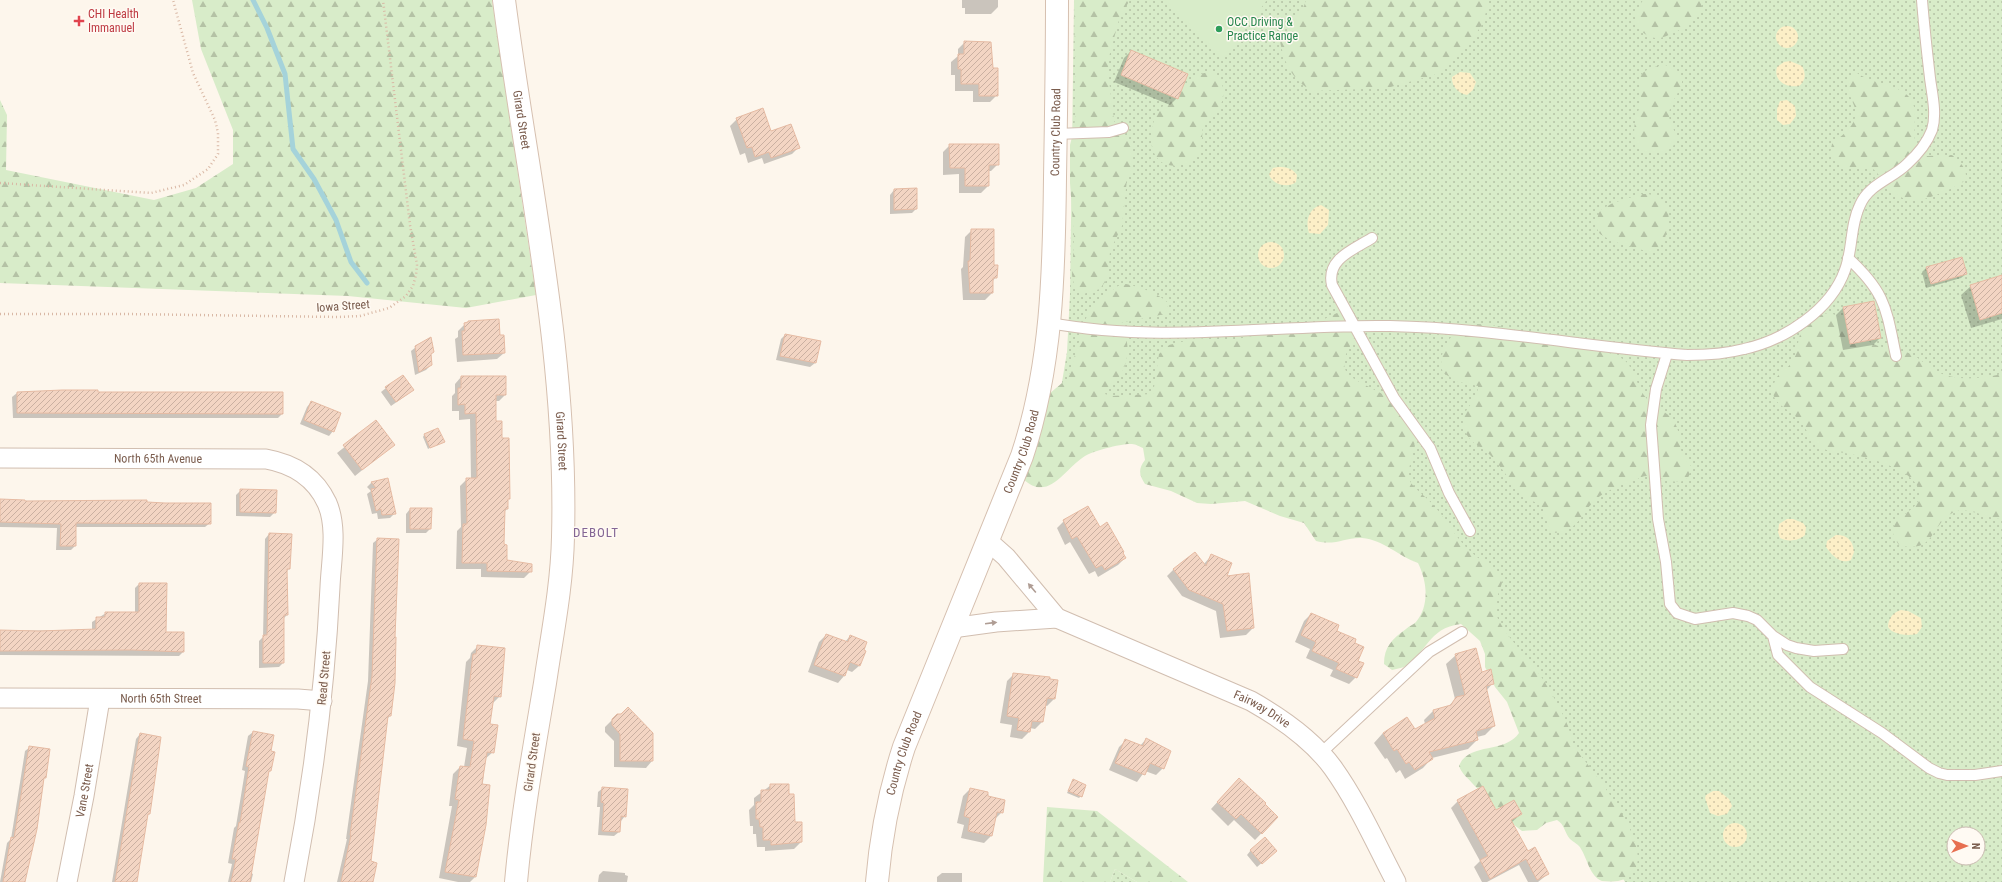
<svg xmlns="http://www.w3.org/2000/svg" width="2002" height="882" viewBox="0 0 2002 882" font-family="'Roboto Condensed',sans-serif">
	<style>
		.grass { fill: url(#grass-dots); fill-rule: evenodd }
		.forest { fill: url(#forest-firs) }
		.sand { fill: url(#sand-dots) }
		.pitch { fill: #d8ecc9 }
		.shadow { fill: #0003 }
		.lines { fill: none; stroke-linecap: round; stroke-linejoin: round }
		.stream { stroke: #a5d3da; stroke-width: 5 }
		.building { fill: url(#building-hatch); stroke: #e6bba3 }
		.lane-casing { stroke: #d1beb0; stroke-width: 12 }
		.street-casing { stroke: #d1beb0; stroke-width: 21 }
		.secondary-casing { stroke: #d6c0b0; stroke-width: 24 }
		.path { stroke: #d9b8a5; stroke-width: 2.5; stroke-dasharray: 1 3; stroke-linecap: butt }
		.lane { stroke: #fff; stroke-width: 10 }
		.street { stroke: #fff; stroke-width: 19 }
		.secondary { stroke: #fff; stroke-width: 22 }
		.oneway { fill: #af9d94 }
		.health-dot { fill: #e0444e; stroke: #fffaf3; stroke-width: 1.5 }
		.leisure-dot { fill: #2e9e5b; stroke: #fffaf3; stroke-width: 1.5 }
		.labels { text-anchor: middle; dominant-baseline: central; stroke-width: 3; stroke-linejoin: round; paint-order: stroke }
		.health-label { font-size: 12px; fill: #be3a42; stroke: #fffaf3; text-anchor: start }
		.leisure-label { font-size: 12px; fill: #27864d; stroke: #fffaf3; text-anchor: start }
		.street-label { font-size: 12px; fill: #7a5c4d; stroke: #fffaf3 }
		.neighbourhood-label { font-size: 13px; letter-spacing: 1px; fill: #846695; stroke: #fffaf3 }
	</style>
	<defs>
		<pattern id="grass-dots" width="8" height="8" patternUnits="userSpaceOnUse"><rect width="8" height="8" fill="#d8ecc9"/><path d="M2 2h.1M6 6h.1" fill="none" stroke="#b4c2a5" stroke-width="1.8" stroke-linecap="round"/></pattern>
		<pattern id="forest-firs" width="22" height="20" patternUnits="userSpaceOnUse"><rect width="22" height="20" fill="#d8ecc9"/><path d="M5 1l3.5 6h-7zM16 11l3.5 6h-7z" fill="#b4c2a5"/></pattern>
		<pattern id="sand-dots" width="8" height="8" patternUnits="userSpaceOnUse"><rect width="8" height="8" fill="#fcefc7"/><path d="M2 2h.1M6 6h.1" fill="none" stroke="#d1c5a4" stroke-width="1.8" stroke-linecap="round"/></pattern>
		<pattern id="building-hatch" width="6" height="6" patternUnits="userSpaceOnUse"><rect width="6" height="6" fill="#f3d5c3"/><path d="M-1 1l2-2M0 6l6-6M5 7l2-2" fill="none" stroke="#cab0a1"/></pattern>
	</defs>
	<rect width="100%" height="100%" fill="#fdf6ec"/>
	<path class="grass" d="M1074,0h928v882h-377l-234,-402 -332,-80 8,-48 3,-58zM1954,834h24v24h-24z
		M1115,869l22,13h-27z"/>
	<path class="forest" d="M192,0h300l44,295 -70,13 -118,-12 -348,-13v-183l7,15 -1,55 148,30 42,-12 37,-24v-34l-32,-81z
		M1074,0h56l-10,16 -11,41 -1,15 6,49 16,21 3,9v15l-6,13 -5,47 -12,25 -2,27 -8,11 -17,5 -6,-4 -3,-6 -2,-9 2,-37 -4,-55v-38l4,-16 2,-22z
		M1306,0h183l-6,23 -14,21 -20,21 -15,10 -47,13 -74,3c-21,-10 -29,-29 -33,-50l24,-35z
		M1643,0h57c2,5 3,10 -1,15 -5,8 -30,22 -40,23 -13,1 -25,-11 -24,-24 1,-4 6,-10 8,-14z
		M1665,65c37,11 3,31 4,51 1,12 14,21 3,31 -4,4 -11,6 -17,6 -26,0 -23,-26 -16,-44 8,-22 -15,-38 26,-44z
		M1213,72c12,8 14,27 4,38 -4,5 -10,9 -14,13 -1,11 0,27 -8,35 -3,4 -9,6 -14,7 -31,6 -36,-29 -24,-51 4,-8 14,-15 21,-21 15,-12 14,-20 35,-21z
		M1857,73c5,3 11,7 17,8 17,6 39,8 41,31 0,14 -2,27 2,40l10,4 25,-1c9,8 15,13 14,25 -9,7 -43,22 -54,21 -8,-1 -17,-7 -22,-12 -7,-6 -10,-15 -18,-21h-26l-13,-8 -3,-7 2,-9c13,-11 30,-22 21,-41 -4,-10 -8,-17 -5,-27z
		M1642,194c24,0 30,13 25,35 -1,5 -2,13 -7,17 -3,2 -8,4 -11,6l-37,-11 -12,-7 -5,-9 5,-15 13,-7z
		M1126,284c14,3 30,8 41,18l1,7 -3,5 -44,9 -5,6 3,7 7,2c4,14 0,33 -11,44 -4,4 -9,6 -10,12l6,2 42,-2 6,-40 10,-9 29,-7 25,3 69,-11 20,-5 27,-13 11,2c1,6 6,15 5,21 -3,12 -14,20 -10,34 5,16 56,25 69,52 8,18 -11,47 -3,62 4,6 19,17 24,24 13,14 21,32 36,45 12,12 22,9 32,27 -2,10 -10,24 -7,35 7,20 32,43 44,61 10,15 21,34 28,51 2,6 3,14 6,20 16,24 87,103 56,130 -7,6 -20,6 -28,5 -12,-4 -15,-23 -21,-32 -2,-5 -7,-6 -11,-10 -6,-7 -5,-14 -13,-19l-11,3 -9,7 -15,1c-21,-15 -33,-30 -50,-48 -6,-7 -10,-9 -13,-17 9,-24 46,-12 60,-33l-12,-31 -12,-15 -10,-20v-13l-5,-13 -19,-17c-34,4 -34,30 -57,43 -3,1 -8,2 -12,3l-8,-6c0,-17 8,-25 22,-35 3,-3 7,-4 10,-7 14,-17 11,-41 2,-59 -20,-7 -34,-23 -56,-25 -17,-1 -26,8 -46,3l-12,-18 -24,-7 -35,-15 -34,3 -14,-1 -26,-12 -26,-7c-6,-9 -7,-15 0,-24l-2,-12c-3,-1 -7,-4 -11,-4 -9,-1 -40,7 -47,12 -21,13 -36,47 -62,23l26,-85 19,-16 20,-66 8,-10 22,-16z
		M1829,313c18,4 24,19 39,28 10,7 25,8 38,11 11,3 18,12 28,18 21,12 44,9 68,4v145c-14,0 -33,-12 -45,-8 -28,10 -19,44 -58,34 -25,-33 35,-29 17,-61 -10,-17 -53,-28 -71,-31 -5,-1 -11,0 -15,-2 -23,-6 -20,-23 -35,-35 -7,-7 -21,-12 -22,-23 -1,-7 3,-17 9,-22 2,-2 5,-3 7,-5 6,-6 8,-15 9,-22 2,-17 13,-29 31,-31z
		M1470,324c35,-1 65,12 98,21 17,4 37,4 53,13 14,8 14,24 22,36 9,13 24,17 30,26 12,18 0,27 18,46 -1,29 -29,9 -44,10 -4,0 -8,2 -11,4 -13,4 -26,9 -36,16 -20,15 -18,34 -46,37 -10,-8 -6,-21 -15,-29 -3,-2 -8,-3 -11,-5 -14,-11 -24,-29 -36,-42 -11,-12 -26,-14 -29,-33 -2,-16 15,-20 15,-38l-19,-4 -16,-9c-7,-20 8,-43 27,-49z
		M1047,807l50,4 91,71h-51l-22,-13 -5,13h-67z"/>
	<path class="sand" d="M1776 37a11 11 0 1 1 22 0a11 11 0 1 1-22 0Z
		M1790,61l12,5c4,7 4,15 -3,20 -13,2 -26,-5 -22,-19l7,-5z
		M1460,72l10,1 6,9 -3,8 -6,5c-8,-1 -16,-9 -15,-18z
		M1787,100l8,6 1,10 -6,8 -7,1 -6,-5v-11l3,-8z
		M1278,167c9,0 14,1 19,8l-1,7c-8,7 -25,2 -27,-8l4,-6z
		M1321,205l8,5 -1,15 -8,9 -11,-1c-4,-12 0,-25 12,-28z
		M1258 255a13 13 0 1 1 26 0a13 13 0 1 1-26 0Z
		M1787,519h6l10,4 3,4 -1,8c-6,6 -18,7 -25,3l-2,-6 1,-8z
		M1836,535c12,0 17,6 18,17l-3,8c-11,5 -19,-5 -25,-13l1,-6z
		M1901,610l7,1 13,7 1,9 -5,7c-9,2 -24,1 -29,-7 0,-8 5,-15 13,-17z
		M1713,791h6l10,8 3,7 -5,8 -9,2 -8,-3 -5,-15 1,-3z
		M1723 835a12 12 0 1 1 24 0a12 12 0 1 1-24 0Z"/>
	<path class="pitch" d="M1162,0h105l-43,58z"/>
	<path class="shadow" d="M962,0h36v7l-7,7h-26v-6h-3z
		M965,42l27,27 5,26 -7,7h-17v-11h-18v-16h-4v-13l7,-6v-7z
		M1131,51l46,47 -7,7 -56,-23 10,-24z
		M737,119l34,13 28,15 -7,7 -28,10 -2,-6 -14,5 -3,-10 -5,2 -10,-29z
		M950,145l48,19 -7,7h-3v15l-7,7h-22v-19l-16,1v-23z
		M894,190l22,19 -4,4 -22,1v-19z
		M972,230l21,36 3,11 -4,5v11l-7,7h-22l-2,-31 2,-2 2,-30z
		M1926,268l40,6 -5,4 -35,10 -4,-16z
		M2002,276v43l-31,9 -10,-33 10,-9z
		M1874,302l6,36 -7,7 -30,5 -7,-35 7,-7z
		M465,324l34,12 5,17 -7,6 -40,3 -2,-23 3,-2v-6z
		M785,335l34,7 -4,21 -5,4 -34,-7 5,-21z
		M416,347l17,5 -3,3 1,10 -5,5 -11,5 -4,-24z
		M461,377l44,18 -6,6h-4v21l6,17 8,59 -2,3v8l-3,3 -1,33 3,16 25,10 -7,7 -43,-1v-8h-25l1,-38 4,-4 -1,-41 7,-7h4l-1,-60 -11,1v-9h-7v-15l3,-3v-9z
		M386,388l22,6 -17,12 -10,-14z
		M97,391v2l185,21 -4,4h-265l-1,-21 5,-4z
		M311,402l22,29 -4,5 -29,-12 7,-17z
		M376,422l17,23 -38,31 -18,-23z
		M424,435l19,6 -15,8 -5,-12z
		M388,479l7,34 -5,5 -12,1 -1,-6 -5,1 -5,-20 4,-3 -4,-4 5,-5z
		M241,490l34,22 -5,5 -34,-1v-21z
		M0,500l24,2 122,1 64,20 -5,4h-130v19l-4,4h-15l1,-22 -57,-1z
		M410,509l20,20 -4,4h-20v-19z
		M1064,521l36,7 25,30 -7,7 -20,12 -3,-6 -6,3 -19,-32 -5,3 -8,-17z
		M269,534l20,35 -3,3 1,43 -4,4v44l-4,4 -20,1v-27l4,-4 2,-98z
		M378,539l12,177 -3,3 -17,143 1,20h-34l10,-43h-1l22,-158 5,-138z
		M1211,556l42,72 -7,7 -26,3 -4,-27 -34,-15 -15,-20 7,-7 29,-4z
		M139,584l26,49 18,19 -4,4 -179,-1v-24l92,-1v-8l14,-9h29v-25z
		M1311,614l24,17 22,30 -1,16 -7,7 -19,-8 3,-6 -27,-12 4,-9 -15,-7 9,-21z
		M826,635l19,7 5,-6 9,30 -7,6 -5,-2 -3,6 -6,7 -30,-11 11,-30z
		M478,646l22,50 -7,7 -4,22 4,27 -8,7 -10,118 -5,5h-12l-19,-4 13,-72h-3l4,-32 7,-7h4l3,-19 -10,-2 9,-84 4,-4 1,-5z
		M1456,655l37,28 -7,8 8,35 -9,9 -8,2v3l-9,9 -36,9 -9,10 -18,11 -5,-9 -4,3 -9,-15 -2,1 -11,-16 9,-10 31,-2 11,-7 -1,-4 9,-9 14,-3 8,-9 -9,-35z
		M1014,674l40,25 -7,7 -3,-1 -2,17 -7,7 -5,-1 -1,4 -7,7 -12,-2 2,-12 -12,-2 7,-42z
		M617,715l35,46 -6,7 -32,-1v-26l-9,-9v-5z
		M253,732l17,39 -3,3 -16,99 2,1 -2,8h-23l4,-18 -4,-1 6,-35 2,-2 9,-55 -3,-1 6,-34z
		M140,734l9,80 -2,2 -12,66h-23l24,-143z
		M1146,739l17,29 -7,7 -11,-4 -8,11 -28,-12 10,-23 7,-7 14,6z
		M30,747l19,3 -24,132h-25l7,-39 4,-4 14,-88z
		M1073,780l8,16 -2,2 -12,-5z
		M771,785l17,10 6,28 7,19 -7,7 -29,2v-4h-8l-1,-13h-3v-8h-3l-1,-16 5,-5v-7z
		M1232,786l45,31 -22,23 -21,-20 -6,6 -17,-17z
		M603,788l22,28 -4,5 -2,11 -5,4 -16,-1 2,-28h-3l1,-15z
		M970,789l16,8 16,15 -7,7 -4,17 -7,7 -23,-5 3,-13 -7,-2 6,-27z
		M1458,801l37,10 26,3 -10,9 16,30 21,21 -10,8h-10l-9,-17 -32,17h-5l-8,-15 6,-6 -29,-53z
		M1251,850l20,5 -14,12 -10,-12z
		M603,871l22,2v2l3,1 -1,6h-29l1,-7z
		M942,873h20v9h-25v-5z"/>
	<g class="lines">
		<path class="stream" d="M253,0l14,28 18,46 8,75 21,30 22,41 15,42 16,21"/>
	</g>
	<path class="building" d="M964,41l27,1 2,26h5v28h-19v-12h-18v-15h-3v-15h6z
		M1131,50l57,24 -10,25 -57,-24z
		M763,108l8,23 20,-7 9,24 -29,10 -2,-6 -14,5 -3,-10 -5,1 -11,-30z
		M949,144h50v21h-10v21h-24v-18h-15z
		M917,188v21l-23,1v-21z
		M971,229h23v36h4l-1,13h-4v15h-23l-2,-32h2z
		M1962,257l5,17 -36,10 -5,-17z
		M2002,275v38l-22,7 -10,-35z
		M1874,301l7,37 -31,6 -7,-37z
		M499,319l1,16h4l1,18 -42,2 -1,-24h3l-1,-8 4,-1v-1z
		M785,334l36,7 -5,22 -36,-7z
		M431,337l3,15 -3,2 1,11 -13,7 -4,-26z
		M403,375l11,15 -18,12 -11,-15z
		M461,376h45v19h-10v26h6v17h7l1,61h-2v10h-3l-1,35 3,1v15l25,4v8l-45,-1v-8h-25l1,-39h4l-1,-46h11l-1,-65 -11,1v-10l-7,1v-17h3z
		M62,390h36v2h185v22l-266,-1v-21z
		M311,401l30,12 -7,19 -30,-12z
		M376,420l19,25 -33,25 -19,-25z
		M438,428l7,14 -15,6 -6,-14z
		M388,478l8,36 -14,1 -1,-6 -5,2 -5,-22 5,-1 -5,-6z
		M240,489l37,1 -1,23 -36,-1z
		M0,499l25,1v1l122,-1v2l18,1h46v21l-135,-1v23h-16l1,-22 -61,-2z
		M1088,506l12,21 7,-5 17,30 -1,1 3,5 -21,12 -3,-5 -6,3 -19,-32 -5,3 -9,-19z
		M410,508h22l-1,21h-21z
		M269,533l23,1 -2,35h-3l1,46h-4v48h-21v-28h4z
		M377,538l22,1 -4,98h1l-1,46 -4,33h-3l-17,145 6,2 -4,19h-32l10,-47h-1l22,-159z
		M1195,552l11,14 5,-12 21,9 -5,13 22,-3 5,55 -27,3 -4,-27 -34,-14 -16,-21z
		M139,583h28l-1,49h18v20l-52,-2 -132,1v-21l39,1 57,-2v-12h9v-5h34z
		M1311,613l28,12 -2,6 19,8 -1,4 9,4 -6,14 6,2 -7,15 -21,-9 3,-6 -27,-12 4,-9 -15,-7z
		M826,634l22,8 2,-7 17,7 -3,8 2,1 -6,15 -10,-4 -5,14 -31,-11z
		M477,645l28,3 -4,49 -7,-1 -4,28 8,1 -4,28 -7,-1 -5,32 8,1 -4,40 -10,52 -31,-5 14,-72 -4,-1 5,-33 10,1 4,-26 -11,-2 10,-85h3z
		M1476,648l6,24 9,-3 3,15 -8,2 9,40 -19,5 2,9 -49,12 4,7 -18,11 -6,-8 -3,2 -9,-15 -3,2 -11,-18 24,-16 8,12 20,-11 -2,-8 18,-5 5,-8 9,-2 -10,-41z
		M1013,673l37,4v2l8,1 -3,19 -8,-1 -4,24 -11,-1 -2,11 -13,-2 2,-12 -12,-2z
		M628,707l25,26v28h-33v-27l-8,-9v-6l5,-5h4z
		M253,731l21,4 -3,16 4,1 -4,19h-2l-19,111h-19l5,-23h-4l7,-37 1,1 9,-56 -3,-1z
		M140,733l21,4 -11,77h-2l-11,68h-22z
		M1146,738l25,13 -7,18 -14,-6 -5,12 -30,-12 10,-24 18,7z
		M29,746l21,3 -4,29h-2l-7,51 -12,53h-22l8,-45 3,1z
		M1239,778l27,25 -1,1 13,13 -16,17 -21,-20 -5,5 -19,-17z
		M1073,779l13,6 -4,12 -14,-6z
		M770,784h19v10h5l1,28h7v20l-31,3v-5h-8v-13h-3l-1,-8h-3v-17h5v-12h9z
		M1483,786l13,24 18,-10 8,14 -11,6 17,31 7,-4 14,27 -12,6 -11,-21 -36,20 -10,-19 8,-4 -31,-56z
		M602,787l26,2 -2,28 -5,-1 -1,16 -18,-1 2,-28 -3,-1z
		M970,788l18,4v4l17,4 -2,13 -6,-1 -5,24 -24,-5 2,-13 -6,-2z
		M1265,837l12,14 -15,13 -12,-14z"/>
	<g class="lines">
		<g class="lane-casing">
			<path id="lane" d="M1056,134l53,-2 14,-4
				M1372,238c-19,12 -46,21 -40,47l62,113 36,50 19,45 21,38
				M1848,258c38,35 38,50 48,98
				M1050,323c114,21 225,1 340,3 99,2 198,21 297,29 19,0 38,-1 57,-6 41,-9 87,-39 101,-79 8,-21 5,-45 15,-65 9,-21 32,-26 47,-41 10,-9 20,-21 25,-34 5,-16 0,-36 -2,-52 -3,-26 -6,-52 -8,-78
				M1667,354l-11,35 -5,36 7,94 8,43 4,42 7,9 18,6 38,-6 15,3 9,4 16,16 14,9 9,3 18,3 29,-2
				M1773,636l5,19 32,32 72,46 47,35 10,5 8,2h28l27,-4
				M1321,753l108,-101 33,-20"/>
		</g>
		<g class="street-casing">
			<g id="street">
				<path id="s1" d="M0,458l266,1c28,5 49,18 61,44 11,25 4,58 3,84 -5,100 -17,197 -36,295"/>
				<path id="s2" d="M988,541l18,16 51,61 194,83c30,17 61,38 82,67 25,35 43,76 63,114"/>
				<path d="M952,628l44,-6 61,-4"/>
				<path id="s3" d="M0,698l298,1 24,2"/>
				<path id="s4" d="M67,882l17,-86 16,-97"/>
			</g>
		</g>
		<g class="secondary-casing">
			<g id="secondary">
				<path id="s5" d="M504,0c23,178 64,356 59,537 -1,49 -11,98 -18,146 -11,66 -23,132 -29,199"/>
				<path id="s6" d="M877,882c4,-48 12,-89 27,-135l118,-291c30,-90 32,-183 33,-278 1,-59 2,-119 2,-178"/>
			</g>
		</g>
		<path class="path" d="M0,183l151,10 33,-8 24,-16 10,-15v-21l-3,-13 -22,-47 -20,-73
			M0,314h125l213,3 22,-1 29,-8 17,-12 7,-10 3,-11 1,-10 -7,-40 -27,-225"/>
		<use href="#lane" class="lane"/>
		<use href="#street" class="street"/>
		<use href="#secondary" class="secondary"/>
	</g>
	<defs><path id="oneway-solid" d="M-6-.8H1V-3.2L6.5 0L1 3.2V.8H-6Z"/></defs>
	<g class="oneway">
		<use href="#oneway-solid" transform="translate(1032 588) rotate(-130)"/>
		<use href="#oneway-solid" transform="translate(991 623) rotate(-7)"/>
	</g>
	<path class="health-dot" d="M77 15h4v4h4v4h-4v4h-4v-4h-4v-4h4z"/>
	<circle class="leisure-dot" cx="1219" cy="29" r="4"/>
	<g class="labels">
		<g class="health-label">
			<text x="88" y="14">CHI Health<tspan x="88" dy="14">Immanuel</tspan></text>
		</g>
		<g class="leisure-label">
			<text x="1227" y="22">OCC Driving &amp;<tspan x="1227" dy="14">Practice Range</tspan></text>
		</g>
		<g class="street-label">
			<text stroke="none"><textPath href="#s5" startOffset="121">Girard Street</textPath></text>
			<text stroke="none"><textPath href="#s6" startOffset="779">Country Club Road</textPath></text>
			<text transform="translate(343 306) rotate(-4)">Iowa Street</text>
			<text stroke="none"><textPath href="#s5" startOffset="445">Girard Street</textPath></text>
			<text stroke="none"><textPath href="#s6" startOffset="456">Country Club Road</textPath></text>
			<text stroke="none"><textPath href="#s1" startOffset="158">North 65th Avenue</textPath></text>
			<text transform="translate(324 678) rotate(-85)">Read Street</text>
			<text stroke="none"><textPath href="#s3" startOffset="161">North 65th Street</textPath></text>
			<text stroke="none"><textPath href="#s2" startOffset="328">Fairway Drive</textPath></text>
			<text stroke="none"><textPath href="#s6" startOffset="132">Country Club Road</textPath></text>
			<text transform="translate(532 762) rotate(-82)">Girard Street</text>
			<text stroke="none"><textPath href="#s4" startOffset="93">Vane Street</textPath></text>
		</g>
		<g class="neighbourhood-label">
			<text x="596" y="532">DEBOLT</text>
		</g>
	</g>
	<g transform="translate(1966 846) rotate(90)"><circle r="19" fill="#fffaf3" stroke="#cabbb1"/>
	<path d="M0-3L7 15L0 10L-7 15Z" fill="#e76f51"/>
	<text y="-6" font-size="11" font-weight="bold" text-anchor="middle" fill="#7a5c4d">N</text>
	</g>
</svg>
